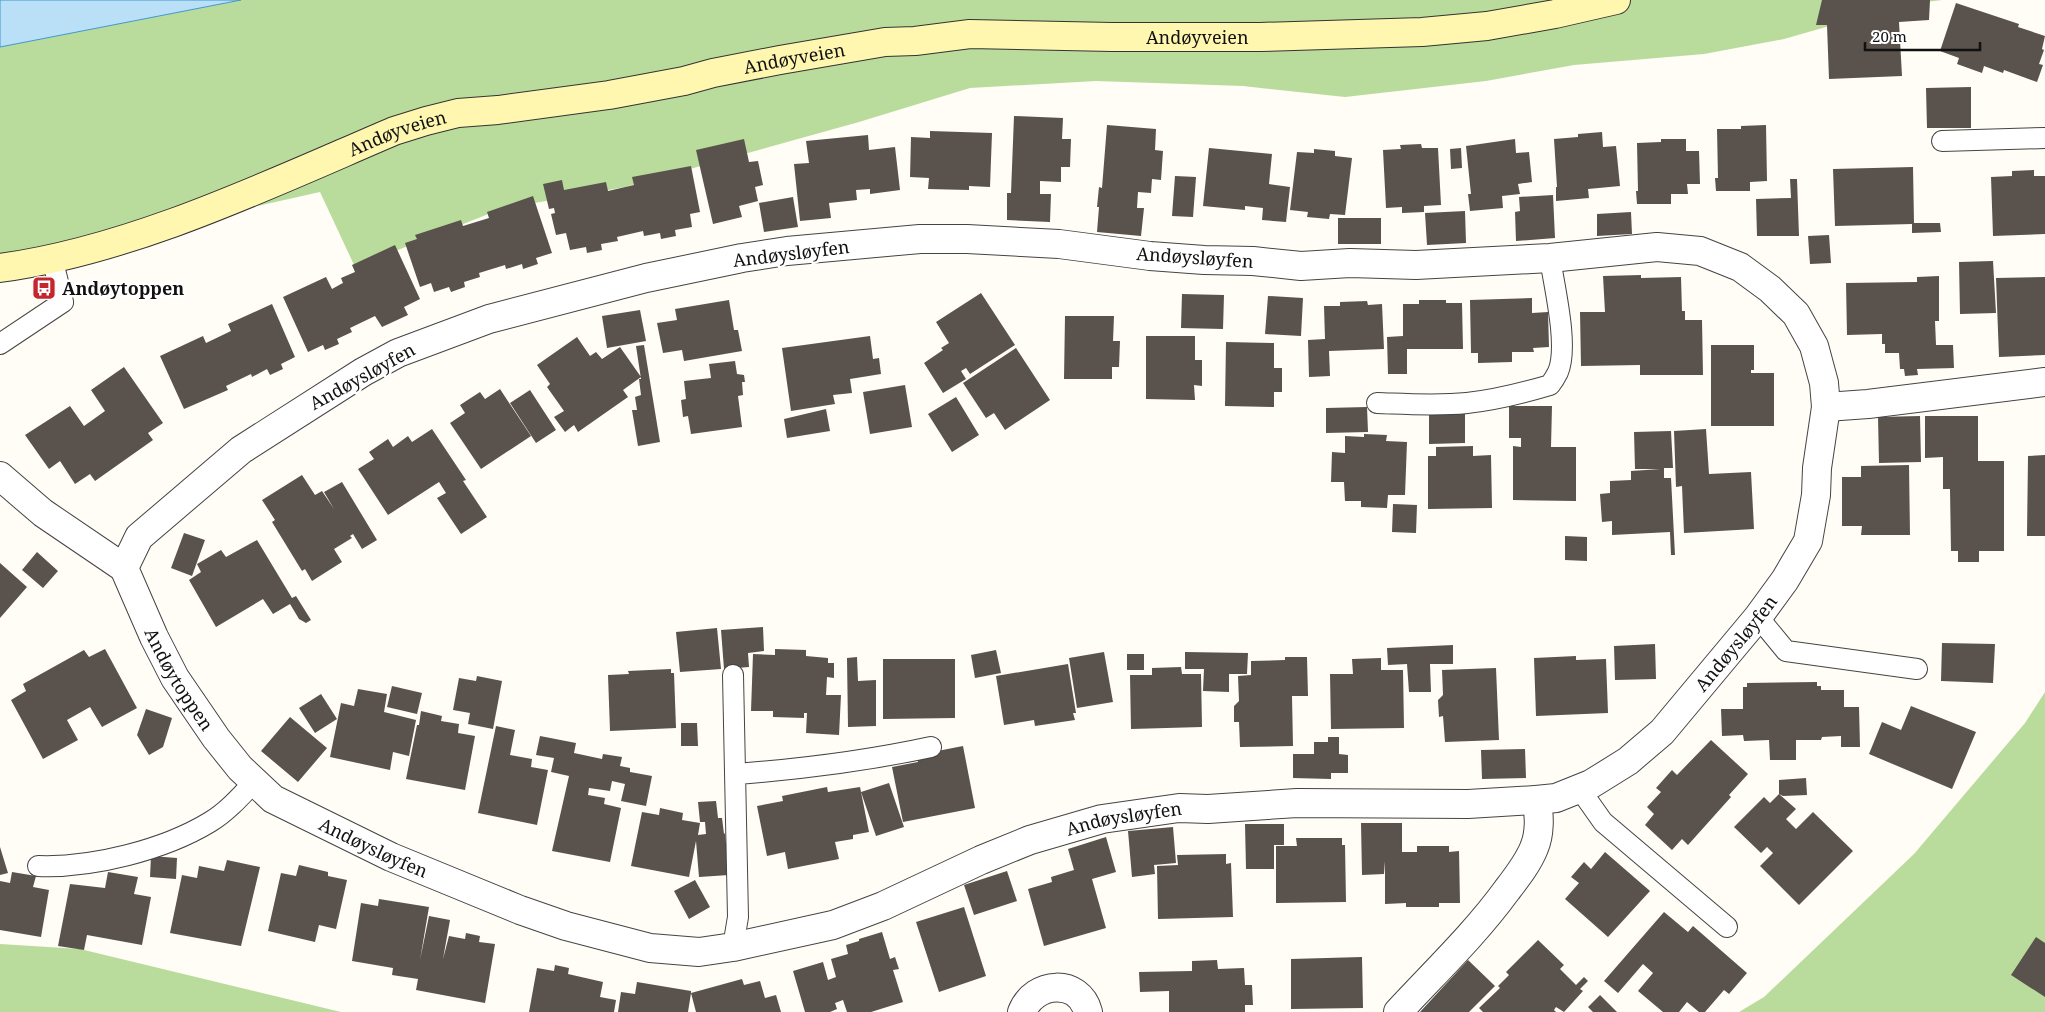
<svg xmlns="http://www.w3.org/2000/svg" width="2045" height="1012" viewBox="0 0 2045 1012" font-family="'Noto Serif',serif">
	<style>
		.forest { fill: #b9dc9c }
		.water { fill: #b9e0f7; stroke: #3f96cf }
		.building { fill: #5a524d }
		.lines { fill: none; stroke-linecap: round; stroke-linejoin: round }
		.lane-casing { stroke: #444; stroke-width: 22 }
		.street-casing { stroke: #444; stroke-width: 30 }
		.secondary-casing { stroke: #333; stroke-width: 30 }
		.lane { stroke: #fff; stroke-width: 20 }
		.street { stroke: #fff; stroke-width: 28 }
		.secondary { stroke: #fff6b0; stroke-width: 28 }
		.labels { text-anchor: middle; dominant-baseline: central; stroke-width: 5; stroke-linejoin: round; paint-order: stroke }
		.street-label { font-size: 18px; fill: #111; stroke: #fff }
		.poi-label { font-size: 18px; font-weight: bold; fill: #111; stroke: #fff; text-anchor: start }
	</style>
	<rect width="100%" height="100%" fill="#fffdf5"/>
	<path class="forest" d="M241,0h1701l-39,5 -119,34 -80,15 -130,11 -88,16 -141,16 -102,-11 -147,-5 -126,7 -111,34 -234,65 -124,22 -146,58 -35,-75 -320,71v-216z
		M2045,692v320h-306l25,-15 150,-143 111,-131z
		M0,944l80,5 261,63h-341z"/>
	<path class="water" d="M0,0h241l-241,47z"/>
	<path class="building" d="M1822,0h108l-1,20 -30,2 3,54 -73,3 -2,-54h-11z
		M1956,3l63,21 -1,3 27,9 -3,13 2,1 -5,14 4,1 -6,17 -33,-12 -1,3 -19,-7 -2,7 -25,-9 2,-6 -19,-7z
		M1971,87v41h-44l-1,-40z
		M1014,116l49,2 -1,21h9l-1,28h-9v15l-21,-1v13h11l-1,28 -43,-2v-27h4z
		M1107,125l49,4 -1,21 8,1 -2,29 -9,-1 -1,14 -13,-1 -1,16h7l-3,28 -44,-4 2,-25h-2l2,-20 3,1z
		M1766,125l1,56 -17,1v9h-34l-1,-13h3l-1,-49h24v-3z
		M930,131l62,2 -2,54 -21,-1v4l-41,-1 1,-11 -19,-1 1,-40 19,1z
		M1602,132l1,15 13,-1 4,40 -32,3 1,9 -33,3v-14h1l-3,-48 24,-2v-3z
		M868,135l1,15 26,-3 5,43 -30,4v-5l-14,1 1,10 -28,3 2,15 -31,3 -6,-57 15,-1 -3,-22z
		M744,139l5,23 9,-1 5,24 -8,2 3,14 -19,5 3,11 -29,7 -17,-74z
		M1515,139l1,14 13,-1 3,30 -14,2 2,10 -18,2 1,12 -33,3 -2,-17h3l-5,-48z
		M1661,139h25v12h13l1,33h-13l1,10h-17v10h-34l-1,-13h2l-1,-48 24,-1z
		M1421,144l1,4h16l3,57 -17,1v6l-22,1v-6l-16,1 -3,-58 18,-1 -1,-4z
		M1209,148l63,6 -3,30 21,3 -4,35 -24,-2 1,-12 -18,-2v4l-42,-4z
		M1461,148l1,20 -11,1 -1,-20z
		M1314,149l21,2v5l17,2 -7,57 -15,-1 -1,5 -22,-2 1,-5 -18,-2 7,-58 17,1z
		M691,166l9,46 -10,2 2,13 -17,3 1,6 -15,3 -1,-6 -16,3 -1,-5 -26,6 1,4 -17,3 1,6 -15,3 -1,-6 -16,3 -4,-17 -10,2 -5,-21 4,-1 -1,-5 -5,1 -6,-25 19,-4 2,10 42,-8 2,9 26,-6 -2,-8z
		M1913,167l1,56h26l1,9 -29,1v-9l-77,2 -2,-57z
		M2034,170v6h11v58l-52,2 -2,-59 21,-1v-5z
		M1175,176l21,1 -3,40 -21,-1z
		M1790,179h7l2,57h-42l-1,-37 35,-1z
		M1553,195l2,43 -39,3 -1,-29 5,-1 -1,-14z
		M533,196l19,57 -16,5 2,6 -15,5 -1,-5 -16,5 -1,-4 -26,8 1,4 -16,5 1,5 -14,5 -2,-5 -15,5 -3,-9 -11,4 -15,-44 12,-4 -2,-4 46,-15 2,6 26,-8 -2,-6z
		M793,197l5,30 -34,5 -5,-29z
		M1465,211l1,32 -39,2 -2,-32z
		M1631,212l1,22 -35,2v-22z
		M1338,218h43v26h-43z
		M1829,235l2,28 -21,1 -2,-28z
		M395,245l25,54 -16,8 4,8 -26,12 -7,-11 -25,12 2,4 -15,7 2,5 -14,6 -2,-5 -15,7 -25,-55 43,-20 6,12 9,-5 2,-1 -2,-5 14,-6 -3,-7z
		M1993,261l3,52 -36,1 -1,-52z
		M1641,275v3l40,-1 1,34h3v9h17l1,55h-63v-10l-59,1 -1,-54h25l-2,-36z
		M1939,276v45h-4l1,24h17l1,23 -37,1 1,6 -13,1 -1,-7h-4l-1,-16h-14v-9h-3v-10l-35,1 -1,-52 71,-1v-5z
		M2045,277v78l-46,2 -3,-79z
		M981,293l34,52 -45,29 -4,-6 -5,3 5,8 -23,14 -19,-30 19,-13 -2,-2 8,-5 -13,-21z
		M1182,294l42,1 -1,34 -42,-1z
		M1268,296l35,2 -2,38 -36,-2z
		M1532,298v15l16,-1 1,35 -16,1 1,4h-22v10l-34,1v-10h-7l-1,-53z
		M729,300l5,30h4l4,21 -58,10 -2,-11 -19,3 -6,-30 20,-3 -2,-11z
		M1419,300h27v3h16l1,46h-56v25h-19l-1,-37 16,-1v-32h16z
		M1367,301l1,4 14,-1 2,45 -55,2 1,25 -21,1 -1,-37 17,-1 -1,-33h16v-4z
		M272,304l23,53 -14,7 2,5 -13,6 -3,-6 -15,8 -1,-3 -25,12 2,4 -44,19 -24,-53 43,-20 3,7 25,-12 -3,-7z
		M640,310l6,31 -39,7 -5,-32z
		M1065,316h49l-1,25h7l-1,26h-7v12h-48z
		M870,336l3,23 6,-1 2,16 -31,5 2,14 -19,2 2,9 -44,7 -9,-63z
		M1146,336h49v24h7v26l-8,-1 1,15 -49,-1z
		M577,337l13,19 6,-4 6,7 18,-12 21,30 -18,13 5,7 -50,35 -4,-7 -9,7 -11,-15 10,-6 -17,-24 3,-3 -13,-19z
		M1226,342l48,1v25h8v24h-8v15l-49,-1z
		M644,345l16,97 -22,4 -6,-36h5l-2,-13 6,-2 -2,-16h2l-5,-33z
		M1711,345h43v25h-3v3h23v53h-63z
		M1016,348l34,52 -45,30 -11,-17 -8,5 -23,-35z
		M735,361l2,13 7,1 1,7h-3l1,13 -5,1 4,31 -51,7 -3,-18 -5,1 -2,-17 5,-1 -2,-18 27,-3 -2,-14z
		M124,367l39,56 -15,10 5,7 -58,41 -5,-7 -15,10 -15,-23 -11,8 -24,-34 45,-29 14,20 21,-15 -14,-21z
		M905,385l7,42 -42,7 -7,-42z
		M500,389l31,47 -50,33 -31,-46 15,-10 -5,-8 20,-13 5,7z
		M530,390l26,40 -20,13 -26,-40z
		M956,397l23,38 -27,17 -24,-38z
		M1509,406h43l-1,41h25v54l-63,-1v-54l8,1v-9h-12z
		M1367,407l1,25 -42,1v-25z
		M826,409l4,22 -43,7 -3,-19z
		M1429,412h36v31l-36,1z
		M1920,416l1,46 -42,1 -1,-46z
		M1925,416h53v45h26v90h-25v11h-21v-11h-7l-1,-62h-7v-32l-18,1z
		M432,429l34,51 -3,1 24,36 -26,17 -24,-36 9,-5 -7,-11 -51,33 -30,-46 16,-10 -5,-7 19,-13 5,8 15,-11 4,6z
		M1706,429l3,45 42,-2 3,57 -70,4 -2,-47 -6,1 -2,-56z
		M1671,431l2,37h-9v10h7l4,77h-4l-1,-23 -58,3v-14l-10,1 -2,-28 10,-1v-12l21,-1v-9l29,-2h-25l-1,-37z
		M1364,434l23,1 -1,6 21,1 -2,53h-17l-1,13 -26,-1v-6h-16l-1,-19h-13l1,-30 13,1v-17l19,1z
		M1473,446v10l18,-1 1,53 -64,1v-53h8v-9z
		M2045,455v81h-18l1,-80z
		M1909,465l1,70h-49l1,-9h-20v-49h19v-11z
		M302,475l13,20 7,-4 12,18 -10,-17 18,-10 35,58 -15,9 -9,-15 -3,2 2,2 -18,11 8,13 -30,19 -7,-12 -3,2 -30,-49 3,-2 -13,-20z
		M1393,504l24,1 -1,28 -24,-1z
		M184,533l21,7 -13,36 -21,-8z
		M1565,536l22,1v24l-22,-1z
		M257,540l35,58 4,-2 15,24 -5,3 -7,-4 -9,-15 -17,10 -10,-15 -47,28 -27,-47 12,-8 -4,-8 24,-14 5,7z
		M37,552l21,19 -15,17 -21,-18z
		M0,563l27,24 -27,31z
		M763,627l1,24 -16,2 1,14 -25,2 -3,-39z
		M717,628l4,41 -41,3 -4,-40z
		M1942,643l53,1 -2,39 -52,-2z
		M1655,644l1,35 -41,1 -1,-34z
		M1453,645v19h-23l1,28h-22l-2,-28 -19,1 -1,-17z
		M105,649l32,59 -35,19 -12,-20 -23,13 11,20 -35,19 -32,-59 15,-9 -3,-7 61,-34 5,7z
		M775,649l31,1v6l22,2v5h6v15l-7,-1 -1,18h15l-2,40 -33,-2 1,-20h-3v5l-31,-1v-6h-22l2,-57 22,1z
		M996,650l5,23 -26,5 -4,-23z
		M1104,652l9,50 -36,6 -8,-50z
		M1185,652l63,1 -1,21h-18v18l-26,-1 1,-22h-19z
		M1127,654h17v16h-17z
		M1576,656v4l30,-1 2,54 -72,3 -2,-58z
		M857,657l1,24 18,-1v46l-28,1 -1,-69z
		M1285,657h22l1,39h-16l1,50 -53,1 -1,-25h-5v-16l5,-5 -1,-25 13,-1v-14l34,-1z
		M1381,658v12h22l1,58 -73,1 -1,-55h23l-1,-15z
		M883,659h72v59l-72,1z
		M1068,664l8,49h-3l2,7 -40,6 -1,-6 -30,5 -8,-49z
		M1181,667l1,7h19l1,53 -71,2 -1,-54h22v-7z
		M1496,668l3,72 -54,2 -2,-26 -4,1 -1,-17 5,-5 -1,-25z
		M671,669v4h3l2,55 -66,3 -2,-56 21,-1 -1,-3z
		M477,676l25,5 -9,48 -25,-5 2,-11 -17,-3 6,-32 17,3z
		M1817,682v4h4v4h23v17h15l1,40h-19v-11l-19,1 -1,3h-25v20h-26l-1,-20 -25,1 -1,-6 -21,1 -1,-27h22v-22h4v-4z
		M392,686l30,7 -5,21 -30,-7z
		M358,689l29,5 -3,18 32,8 -7,36 -16,-4 -3,18 -60,-13 11,-54 13,3z
		M321,694l16,25 -22,14 -16,-25z
		M1911,706l65,26 -24,57 -83,-35 13,-32 19,8z
		M146,709l26,9 -9,29 -14,8 -12,-20z
		M421,711l21,5 -1,5 18,3 -1,9 17,3 -10,54 -59,-11 11,-54h2z
		M290,717l37,31 -29,34 -37,-31z
		M681,723h16l1,23h-17z
		M496,726l19,4 -5,25 22,4 -1,8 17,3 -11,55 -59,-12z
		M540,736l36,7 -2,10 28,6 1,-5 19,3 -2,9 10,2v4l22,4 -6,30 -25,-5 4,-17 -13,-3 -2,10 -21,-3 -1,7 17,3 -1,6 17,4 -11,54 -58,-11 17,-75 -18,-4 3,-14 -18,-3z
		M1328,737h11v17l9,1v18h-17v6l-38,-1v-24h21v-12h14z
		M1711,740l37,34 -19,21 2,2 -43,48 -6,-6 -10,11 -27,-25 9,-11 -7,-7 14,-15 -5,-4 16,-18 5,5z
		M963,746l12,62 -72,14 -11,-55 26,-5 -1,-7z
		M1525,749l1,29 -44,1 -1,-29z
		M1806,778l1,17 -24,1 -4,-2v-14z
		M889,783l15,44 -28,9 -15,-44z
		M827,787l1,5 32,-5 9,45 -16,3v4l-18,3 4,17 -51,10 -3,-17 -18,4 -10,-50 26,-5 -1,-5z
		M1779,794l17,15 -10,10 10,10 17,-17 40,39 -54,54 -39,-39 13,-13 -6,-6 -6,6 -27,-26 30,-30 6,6z
		M716,801l2,17h4l2,16 1,-1 4,42 -30,2 -3,-36 -7,36 -58,-11 11,-54 17,3 1,-7 23,5 -1,7 18,3 -2,12 8,-1 -1,-12h-5l-2,-20z
		M1361,823h41v29h15v-6h32v6l10,-1 1,52h-21v4h-33v-4l-21,1v-43l-1,13 -22,1z
		M1245,824h39v21h-10v24h-28z
		M1173,827l3,36 -22,2 1,9 -23,3 -4,-46z
		M1106,837l10,35 -24,7 14,49 -62,18 -16,-57 24,-7 -1,-5 23,-7 -6,-21z
		M1296,838h46v7h3l1,57 -70,1v-57h21z
		M0,847l8,26 -8,2z
		M1605,852l45,39 -42,46 -43,-38 14,-16 -8,-6 13,-15 7,7z
		M1226,854v10l5,-1 2,54 -75,2 -1,-53 21,-1 -1,-10z
		M151,856l26,2 -1,21 -26,-2z
		M227,860l33,7 -19,79 -71,-13 12,-58 15,3 2,-12 25,5z
		M299,865l29,7v4l19,4 -11,49 -17,-4 -4,17 -47,-11 13,-58 15,3z
		M1007,871l10,30 -43,14 -10,-30z
		M12,872l24,4 -3,11 16,3 -8,47 -41,-7v-49l10,2z
		M108,872l30,5 -4,17 17,3 -9,48 -55,-10 -3,15 -26,-4 12,-62 35,4z
		M695,880l15,27 -21,12 -15,-28z
		M379,899l50,8 -9,53 9,-44 21,4 -7,39 6,-23 16,3 1,-6 14,3 -1,6 16,2 -10,59 -69,-13 2,-11 -26,-4 1,-7 -41,-7 9,-58 17,3z
		M964,907l22,69 -47,16 -23,-70z
		M1664,912l24,20 5,-6 54,47 -18,21 -5,-4 -19,22h-6l-12,-10 -8,10h-16l-25,-21 15,-18 -10,-9 -25,29 -14,-12z
		M882,932l8,27 5,-2 4,12 -6,1 10,32 -32,10h-24l-4,-12 -8,3 2,6 -7,3h-25l-12,-41 30,-9 5,18 8,-3 -5,-18 17,-5 -2,-9 13,-4v-2z
		M2036,937l9,6v54l-34,-22z
		M1538,940l26,25 -4,4 16,16 8,-8 4,4 -8,8 3,2 -19,21 -8,-5 -2,3 2,2h-73l-4,-4 21,-20 -2,-2 11,-11 -3,-3z
		M1362,957l1,51 -72,1v-50z
		M1217,960l1,9 26,-1 1,17h7l1,20h-8v7h-76v-21l-29,1 -1,-20 53,-1v-10z
		M1468,960l27,26 -26,26h-49z
		M555,965l14,3 -1,6 35,8 -3,15 16,3 -2,12h-85l8,-44 17,3z
		M742,979l2,6 16,-4 5,17 11,-3 5,17h-85l-5,-19 -3,19h-70l3,-20 14,2 2,-12 54,9v2z
		M1600,995l17,17h-24l-5,-5z"/>
	<g class="lines">
		<g class="lane-casing">
			<path id="lane" d="M1942,141l103,-3
				M0,344l63,-42 -11,-44
				M1377,403c30,1 60,3 90,0 28,-3 56,-10 83,-18 3,-4 6,-9 8,-13 11,-26 -4,-86 -8,-114
				M1758,617l28,34 131,18
				M733,675l5,242 -5,30
				M736,774c66,-5 130,-13 195,-27
				M1579,788l24,34 124,105
				M38,866c54,2 126,-16 172,-44 17,-10 32,-27 45,-41"/>
		</g>
		<g class="street-casing">
			<g id="street">
				<path d="M1826,407l42,-3 177,-22"/>
				<path id="s1" d="M0,476l43,37 81,55 30,69 21,41 41,60 24,30 33,31 118,58 129,53 46,16 84,22 49,4 34,-5 100,-22 50,-19 98,-46 49,-20 72,-21 77,-11 29,1 89,-6 171,1 68,-4 20,-2 35,-14 37,-23 34,-29 96,-115 27,-37 23,-39 8,-46 1,-27 9,-61 -2,-24 -10,-37 -18,-32 -26,-25 -30,-22 -40,-16 -43,-4 -107,11 -134,7 -66,-2 -49,3 -48,-5 -49,-1 -54,-4 -91,-12 -92,-5h-47l-133,12 -45,7 -96,20 -157,41 -91,34 -35,19 -122,78 -102,87 -15,31"/>
				<path d="M1022,1012c12,-31 57,-34 66,0"/>
				<path d="M1398,1012c37,-40 77,-78 109,-122 10,-13 21,-27 27,-42 6,-14 6,-34 2,-48"/>
			</g>
		</g>
		<g class="secondary-casing">
			<g id="secondary">
				<path id="s2" d="M0,268c133,-18 270,-84 394,-137l32,-10 32,-8 40,-3 111,-15 75,-14 29,-8 67,-13 105,-18 30,-1 55,-7 142,3h148l162,-5 65,-6 68,-12 61,-14"/>
			</g>
		</g>
		<use href="#lane" class="lane"/>
		<use href="#street" class="street"/>
		<use href="#secondary" class="secondary"/>
	</g>
	<defs>
		<g id="bus-square" transform="scale(1.25)"><rect x="-9" y="-9" width="18" height="18" rx="4" fill="#c4262e" stroke="#fff"/><path d="M-5-6H5V4H4V6H2V4H-2V6H-4V4H-5ZM-3.5-4V0h7V-4ZM-3.5 1.2v1.5H-2V1.2ZM2 1.2v1.5H3.5V1.2Z" fill="#fff"/></g>
	</defs>
	<g fill-rule="evenodd">
		<use href="#bus-square" x="44" y="288"/>
	</g>
	<g class="labels">
		<g class="street-label">
			<text stroke="none"><textPath href="#s2" startOffset="1231">Andøyveien</textPath></text>
			<text stroke="none"><textPath href="#s2" startOffset="826">Andøyveien</textPath></text>
			<text stroke="none"><textPath href="#s2" startOffset="421">Andøyveien</textPath></text>
			<text transform="translate(791 253) rotate(-7)">Andøysløyfen</text>
			<text transform="translate(1195 257) rotate(4)">Andøysløyfen</text>
			<text transform="translate(362 376) rotate(-29)">Andøysløyfen</text>
			<text stroke="none"><textPath href="#s1" startOffset="2011">Andøysløyfen</textPath></text>
			<text stroke="none"><textPath href="#s1" startOffset="279">Andøytoppen</textPath></text>
			<text stroke="none"><textPath href="#s1" startOffset="1336">Andøysløyfen</textPath></text>
			<text stroke="none"><textPath href="#s1" startOffset="544">Andøysløyfen</textPath></text>
		</g>
		<g class="poi-label">
			<text x="62" y="288">Andøytoppen</text>
		</g>
	</g>
	<path d="M1865 42v8h115v-8" fill="none" stroke="#111111" stroke-width="2.5"/>
	<text x="1872" y="42" font-size="15" fill="#111111" stroke="#ffffff" stroke-width="4" paint-order="stroke">20 m</text>
</svg>
